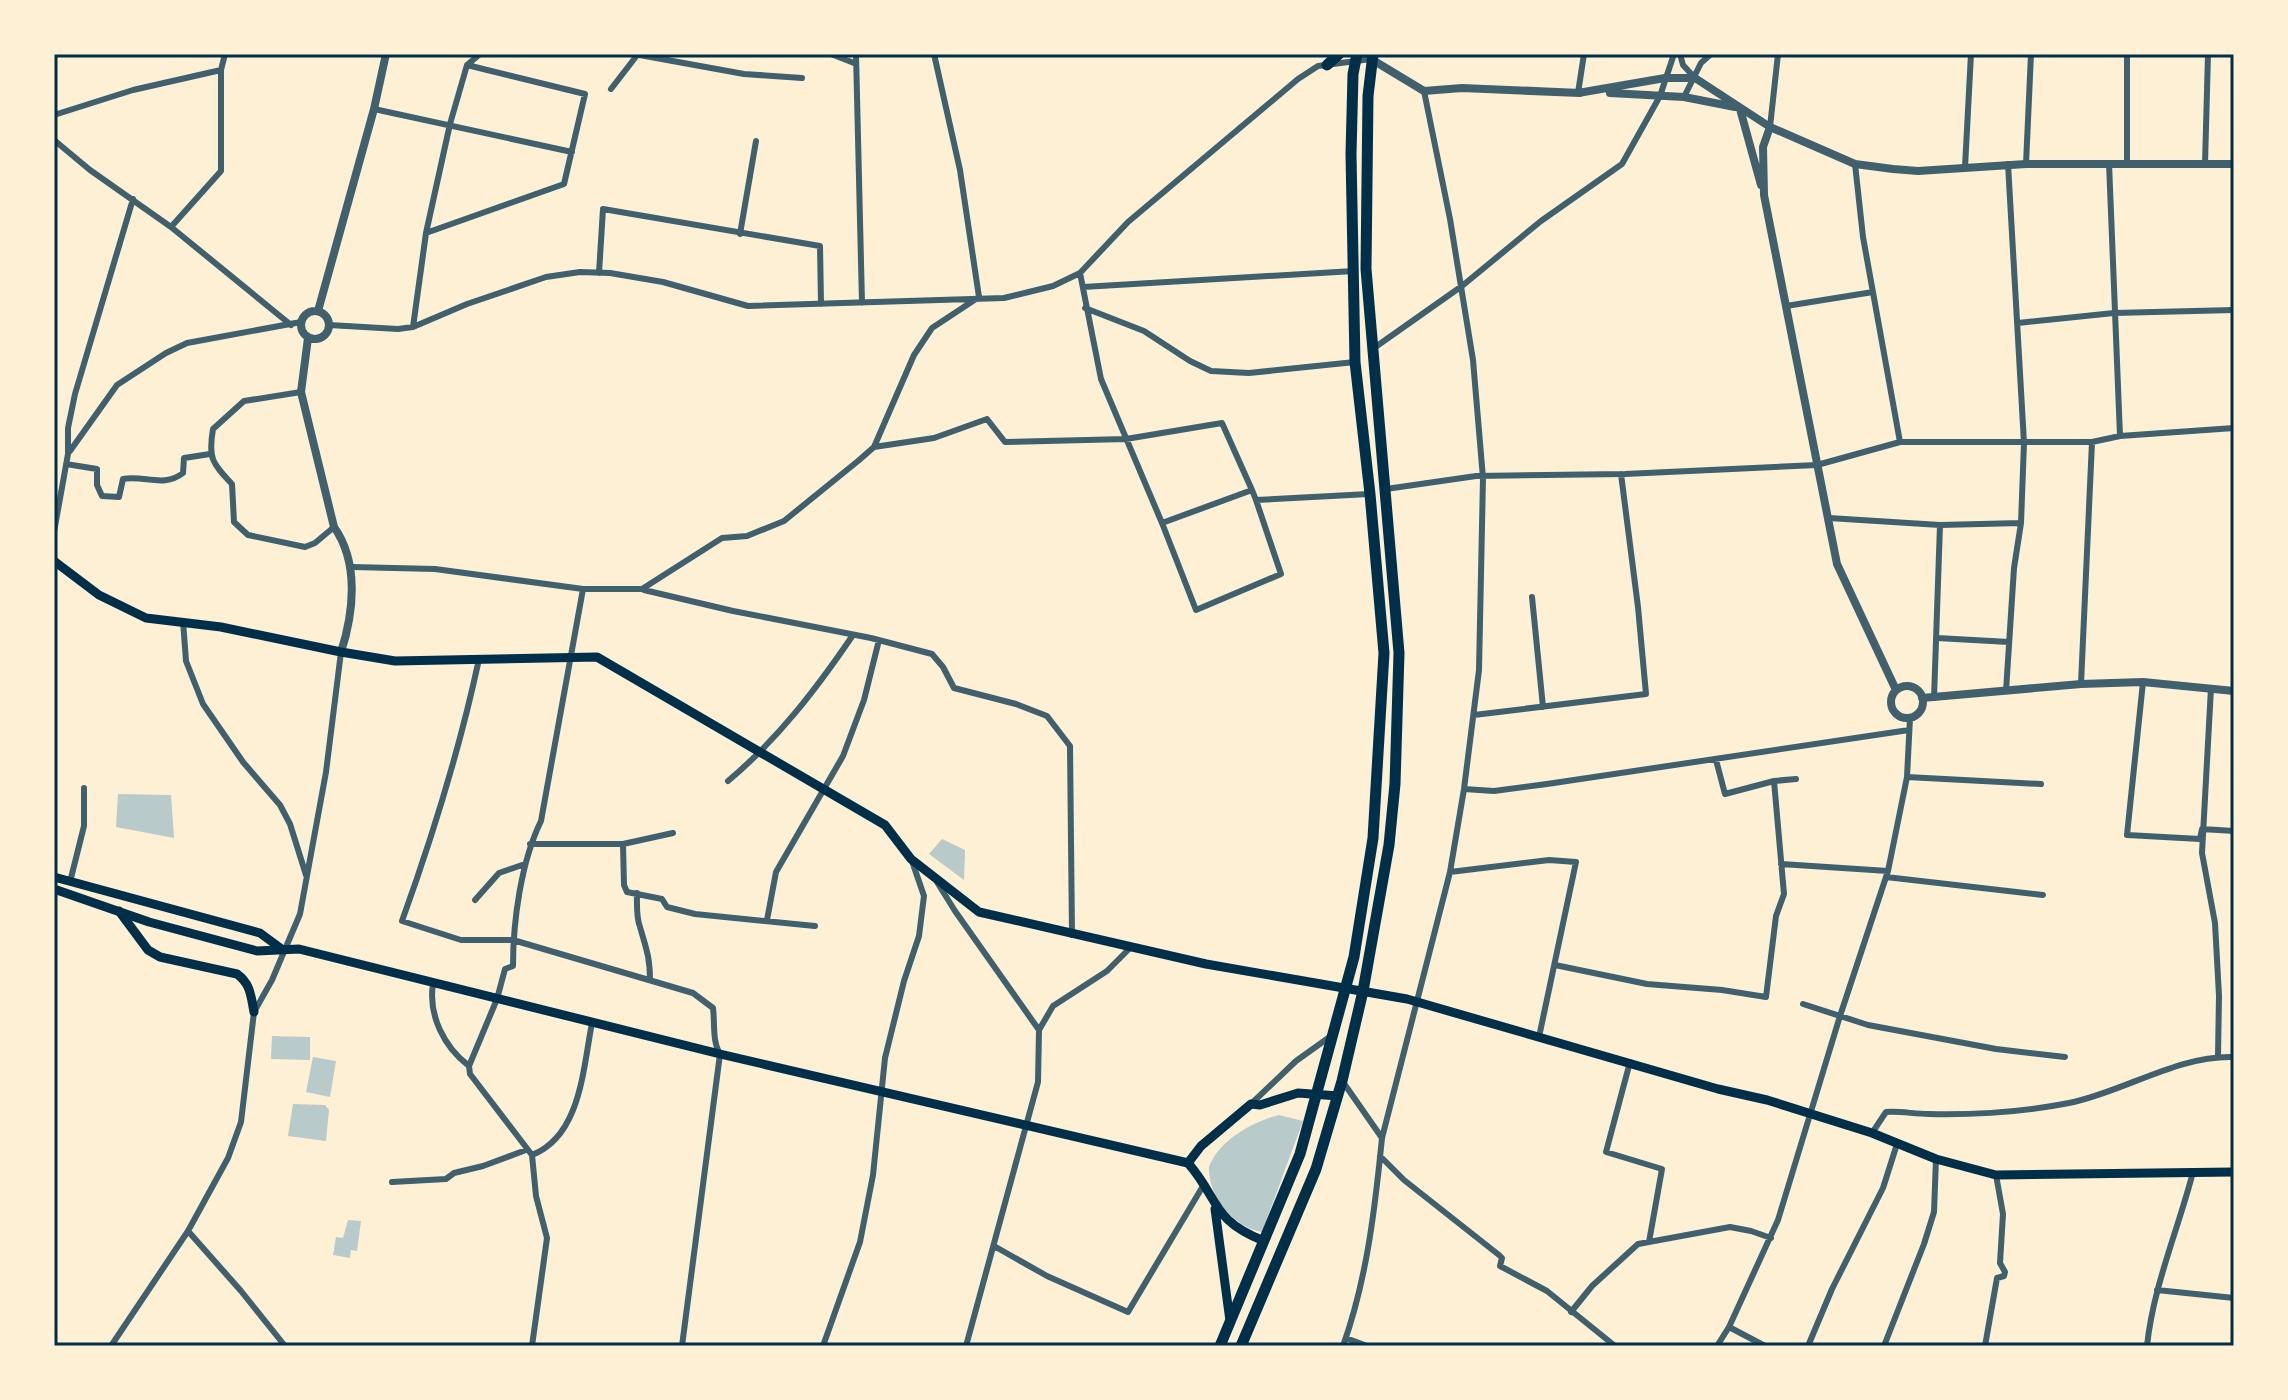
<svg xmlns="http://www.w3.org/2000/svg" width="2288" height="1400" viewBox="0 0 2288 1400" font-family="'Asap Condensed',sans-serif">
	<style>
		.green { fill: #b9caca }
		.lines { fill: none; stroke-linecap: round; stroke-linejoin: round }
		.minor { stroke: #3f606c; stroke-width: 6 }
		.tertiary { stroke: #3f606c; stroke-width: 8 }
		.secondary { stroke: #003049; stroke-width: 9 }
		.trunk { stroke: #003049; stroke-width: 11 }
		.neatline { fill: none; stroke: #003049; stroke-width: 3 }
	</style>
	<rect width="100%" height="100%" fill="#fdf0d5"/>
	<path class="green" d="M118,794l53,1 3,43 -58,-11z
		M942,839l23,11 -1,30 -35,-26z
		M272,1036l38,1v23l-39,-1z
		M313,1057l23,4 -6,36 -24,-5z
		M293,1104l32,1 4,5 -3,31 -38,-5z
		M1279,1115l24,6 -41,111c-28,-5 -54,-35 -53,-65 9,-26 44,-46 70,-52z
		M348,1220l13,1 -4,30 -6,-1 -1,8 -17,-3 3,-18 7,1z"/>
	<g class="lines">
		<path class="minor" d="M634,54l110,20 58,4
			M831,54l23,9
			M856,54l6,249
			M1680,54l3,11 12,13
			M54,57l2,-3
			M611,89l27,-35
			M1578,93l6,-39
			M1680,97h4l17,-34 10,-9
			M374,109l198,43
			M54,115l79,-25 88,-20 4,-16
			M1770,127l8,-73
			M54,140l36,30 81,57 120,98
			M2109,163l11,273
			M2127,163v-109
			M1855,164l8,73 37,205
			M2026,164l5,-110
			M2205,164l3,-110
			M1965,167l6,-113
			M171,227l50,-56v-101
			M426,233l138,-49 21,-90 -118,-29
			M740,234l16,-93
			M599,273l4,-64 217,37 1,58
			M1080,273l21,106 61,144 90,-33 4,10 113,-6
			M1083,287l271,-16
			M1786,306l87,-14
			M1085,308l59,23 46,30 21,10 38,2 106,-11
			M2018,323l96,-10 120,-3
			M329,325l69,4 15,-2 54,-23 79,-27 34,-5 30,1 53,9 85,24 256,-8 49,-12 27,-13 48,-51 170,-143 20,-13 53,-7
			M413,327l13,-94 24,-109 17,-59 13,-11
			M1374,348l88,-62 79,-65 81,-57 38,-68 14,-42
			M301,392l-57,9 -31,28c-5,29 -1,34 19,55l2,38 14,13 57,12 10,-4 19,-16
			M874,447l60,-9 53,-19 18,23 121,-3 96,-16 30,67
			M70,451l47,-66 49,-32 21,-10 114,-21
			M66,464l31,5v16l5,11 17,1 4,-18c21,-4 41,9 60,-6l1,-15 26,-4
			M1386,489l90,-13 149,-2 192,-9 83,-23h192l28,-6 114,-8
			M1829,518l111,7 81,-2
			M1162,523l34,87 85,-36 -25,-74
			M54,532l14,-78v-26l7,-34 58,-195
			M352,567l83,2 148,20h59l80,-51 25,-2 37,-15 74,-60 16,-14 40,-92 18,-27 47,-31 -19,-127 -26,-116
			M644,590l89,21 138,27 61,16 11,13 11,21 62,16 31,12 23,30 2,189
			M1532,597l11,110
			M183,621l3,40 17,43 40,58 37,43 10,19 16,51
			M1937,638l72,4
			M479,659c-19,89 -46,176 -77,262l59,19h52l180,53 20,15c2,15 -1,33 7,46l-38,292
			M2143,682l-16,153 73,4 2,-10 32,2
			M2081,684l11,-242
			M2211,688l-9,165 13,70 4,73 -1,60
			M2006,691l8,-123 7,-45 3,-80 -16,-279
			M1934,698l6,-173
			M1474,715l172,-21 -8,-87 -17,-133
			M1716,760l9,34 49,-13 22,-2
			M1907,777l134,7
			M728,781c50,-42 89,-93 125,-146
			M1464,789l30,2 53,-7 362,-54
			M530,844h93l50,-11
			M623,844l1,41 3,7 35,7 5,8 28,7 120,12
			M1781,864l107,7
			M1450,872l99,-12 27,2 -37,175
			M1886,877l157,18
			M70,882l14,-56v-38
			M937,882l18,29 84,119
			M637,893c0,11 -1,24 3,34 6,21 10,30 10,53
			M475,900l24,-27 26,-9
			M767,920l9,-48 67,-116 21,-56 15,-60
			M1555,965l92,19 75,6 44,7 10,-81 8,-22 -10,-113
			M433,984c-5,31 11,63 36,82
			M1803,1004l65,21 128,24 69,8
			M1630,1062l-24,90 56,17 -13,73
			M1343,1082l39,56
			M1251,1104l45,-43 35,-25
			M1872,1133l14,-21c15,-1 28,2 43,2 47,1 94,-2 140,-11 55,-11 108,-48 165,-46
			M532,1155c49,-19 51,-87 60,-132
			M1380,1156l24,24 95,75 3,3 -2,8 47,25 68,55
			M392,1182l54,-3 8,-6 29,-7 43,-16
			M188,1231l53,60 44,55
			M994,1246l53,30 81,36 75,-126
			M2157,1290l77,8
			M1571,1312l21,-26 46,-42 92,-17 21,4 20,7
			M1729,1327l36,19
			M1346,1338l21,8
			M111,1346l77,-115 40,-73 13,-36 13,-110 18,-32 28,-66 26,-142 15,-120
			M532,1346l15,-108 -11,-42 -4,-41 -62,-81 -1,-8 28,-67 8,-30 8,-3c0,-45 8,-104 28,-145l42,-232
			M823,1346l37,-104 13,-67 12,-117 19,-77 15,-45 5,-40 -12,-35
			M966,1346l72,-264 1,-52 14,-24 54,-35 24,-24
			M1343,1346c24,-67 32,-138 39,-208l68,-266 14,-83 15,-119 4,-192 -10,-118 -23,-141 -26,-128
			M1717,1346l12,-19 49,-107 62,-204 48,-145 19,-94 3,-59
			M1808,1346l24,-57 51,-101 14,-44
			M1884,1346l40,-102 10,-32 2,-53
			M1985,1346l12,-68 7,-2 1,-4 -5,-9 3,-49 -7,-39
			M2147,1346c6,-59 31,-116 46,-174"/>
		<path class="tertiary" d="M1371,59l53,32 38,-3 118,5
			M1578,93l87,-15h30l75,49 85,37 38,5 25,2 108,-7h208
			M1610,93l74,4 51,10
			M1740,109l21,76
			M1770,127l-7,20 1,48 73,369 59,126
			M301 325a14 14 0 1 1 28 0a14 14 0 1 1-28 0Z
			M318,311l56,-202 12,-55
			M308,338l-7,54 33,135c25,35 20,85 7,125
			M1891 702a16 16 0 1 1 32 0a16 16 0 1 1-32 0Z
			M1922,698l159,-14 62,-2 91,9"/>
		<path class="secondary" d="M54,561l45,34 47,23 75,9 120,25 54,9 202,-4 288,168 26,34 68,53 227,52 201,35 311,90 49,11 105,33 64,26 60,16 238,-3
			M54,877l206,56 23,17
			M54,889l95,33 108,29 42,-2 421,105 468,109c32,37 23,57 76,78
			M119,911l29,39 12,7 77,17c14,10 14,23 17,38
			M1188,1163l13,-17 50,-42 9,1 38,-12 40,3
			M1215,1209l15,112"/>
		<path class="trunk" d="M1327,65l12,-11
			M1220,1346l80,-192 54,-197 19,-119 11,-185 -14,-159 -15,-132 -4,-208 2,-80 4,-20
			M1241,1346l75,-177 26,-88 21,-90 26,-146 6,-61 4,-131 -33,-384 2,-173 5,-42"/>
	</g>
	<rect width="2288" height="1400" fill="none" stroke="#fdf0d5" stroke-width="112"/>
	<rect x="56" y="56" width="2176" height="1288" class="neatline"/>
</svg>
